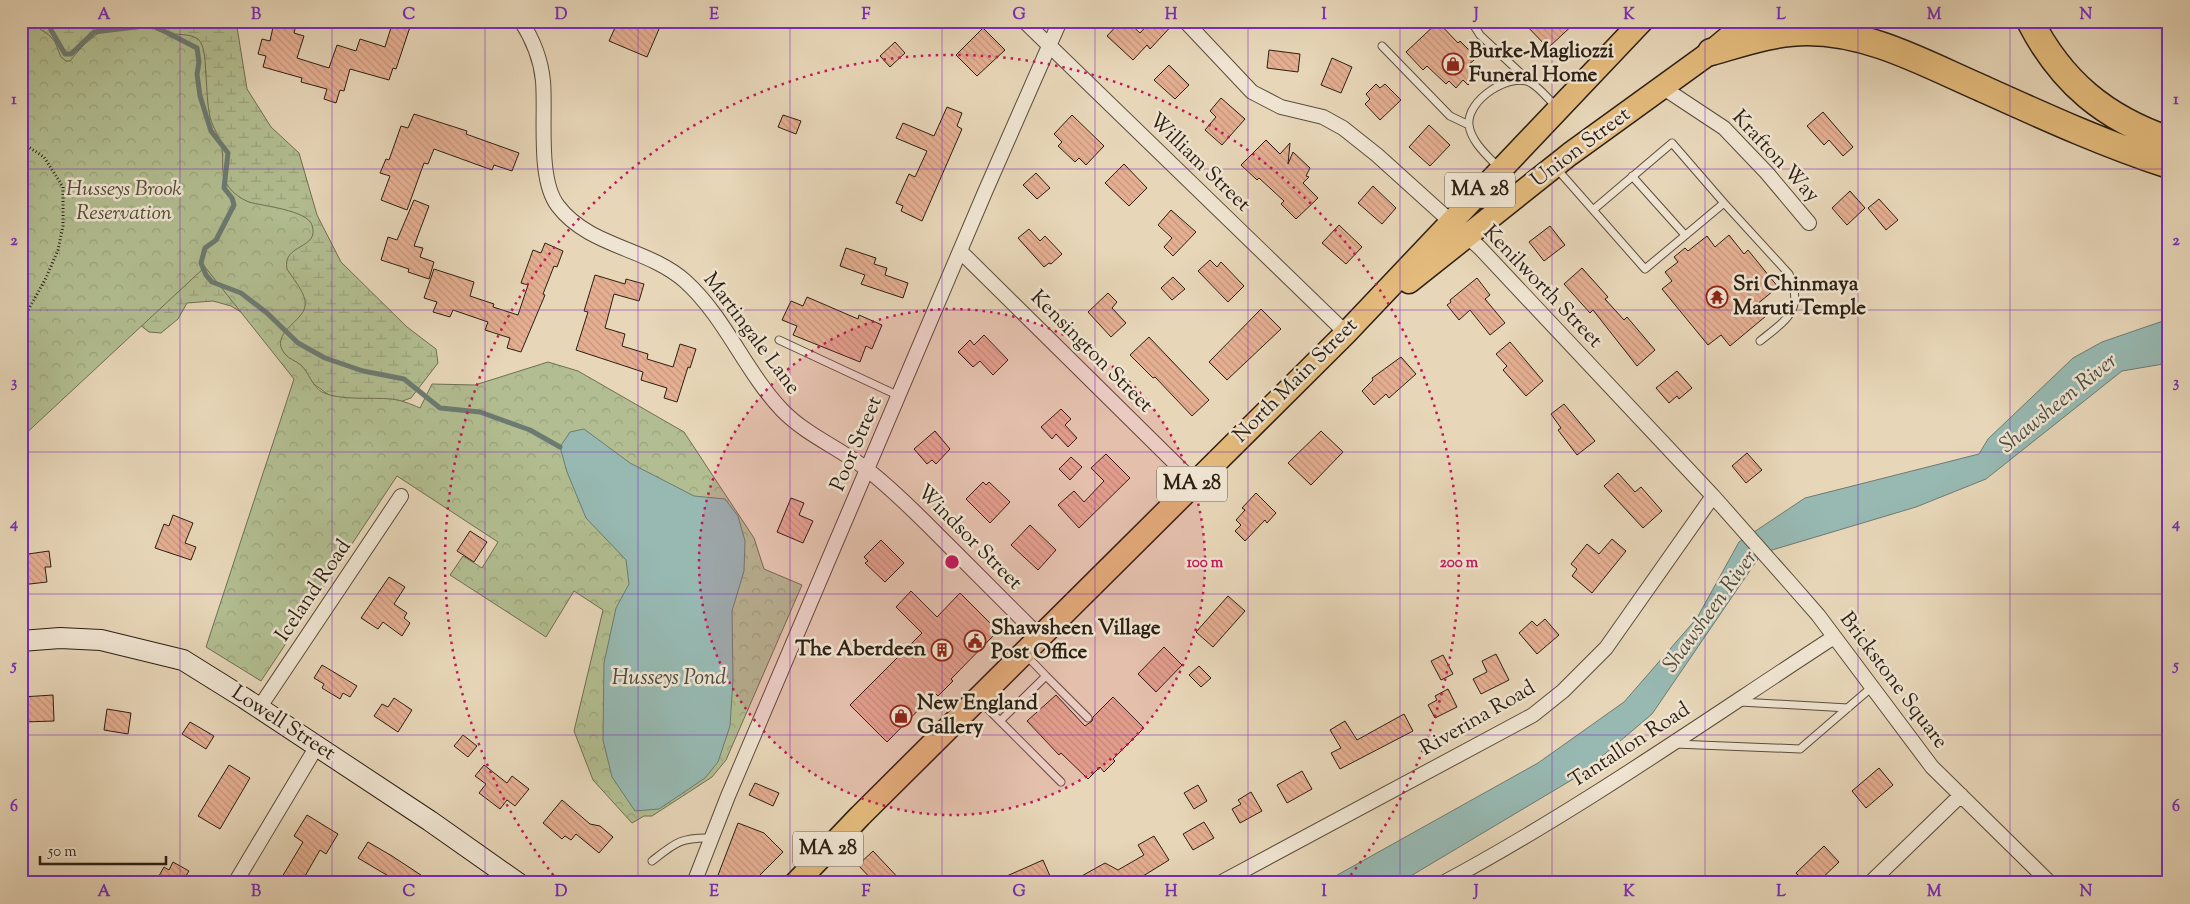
<svg xmlns="http://www.w3.org/2000/svg" width="2190" height="904" viewBox="0 0 2190 904" font-family="'Sorts Mill Goudy',serif">
	<style>
		.wetland { fill: url(#wetland-marsh); stroke: #6f6e52 }
		.park { fill: url(#park-crowns); stroke: #6f6e52 }
		.water { fill: #97b9b2; stroke: #6c7b72 }
		.lines { fill: none; stroke-linecap: round; stroke-linejoin: round }
		.stream { stroke: #6c7b72; stroke-width: 5 }
		.building { fill: url(#building-back-hatch); stroke: #2c1f13 }
		.service-casing { stroke: #5b4d3c; stroke-width: 9 }
		.minor-casing { stroke: #5b4d3c; stroke-width: 16 }
		.secondary-casing { stroke: #2c1f13; stroke-width: 22 }
		.primary-casing { stroke: #2c1f13; stroke-width: 25 }
		.motorway-casing { stroke: #2c1f13; stroke-width: 29 }
		.path { stroke: #2c1f13; stroke-width: 3; stroke-dasharray: 1 2.5; stroke-linecap: butt }
		.service { stroke: #efe4d1; stroke-width: 7 }
		.minor { stroke: #efe4d1; stroke-width: 14 }
		.secondary { stroke: #efe4d1; stroke-width: 20 }
		.primary { stroke: #e4bb7c; stroke-width: 22 }
		.motorway { stroke: #e4bb7c; stroke-width: 26 }
		.grid { fill: none; stroke: #7b2cbf; stroke-width: 1; stroke-opacity: 0.55 }
		.ring { fill: none; stroke: #c2185b; stroke-width: 2.5; stroke-dasharray: 2.5 5 }
		.labels { text-anchor: middle; dominant-baseline: central; stroke-width: 5; stroke-linejoin: round; paint-order: stroke }
		.shield { fill: #efe4d1; stroke: #665a4c; stroke-width: 1 }
		.shield-label { font-size: 20px; font-weight: bold; fill: #2c1f13 }
		.poi-label { font-size: 21px; font-weight: bold; fill: #2c1f13; stroke: #efe4d1; text-anchor: start }
		.street-label { font-size: 21px; fill: #2c1f13; stroke: #efe4d1 }
		.park-label { font-size: 21px; font-style: italic; fill: #544f39; stroke: #efe4d1 }
		.water-label { font-size: 22px; font-style: italic; fill: #4c4d43; stroke: #efe4d1 }
		.centre { fill: #c2185b; stroke: #efe4d1; stroke-width: 2.5 }
		.ring-label { font-size: 15px; text-anchor: middle; font-weight: bold; fill: #c2185b; stroke: #efe4d1; stroke-width: 5; stroke-linejoin: round; paint-order: stroke }
		.neatline { fill: none; stroke: #7b2cbf; stroke-width: 2 }
		.grid-label { font-size: 16px; text-anchor: middle; font-weight: bold; fill: #7b2cbf }
	</style>
	<defs>
		<pattern id="wetland-marsh" width="20" height="14" patternUnits="userSpaceOnUse" patternTransform="scale(1.25)"><rect width="20" height="14" fill="#b2be91"/><path d="M1 5h8M5 5V1M11 12h8M15 12V8" fill="none" stroke="#99a37c"/></pattern>
		<pattern id="park-crowns" width="20" height="18" patternUnits="userSpaceOnUse" patternTransform="scale(1.25)"><rect width="20" height="18" fill="#b2be91"/><path d="M2 6a3 3 0 1 1 6 0M12 15a3 3 0 1 1 6 0" fill="none" stroke="#99a37c"/></pattern>
		<pattern id="building-back-hatch" width="6" height="6" patternUnits="userSpaceOnUse" patternTransform="scale(1.25)"><rect width="6" height="6" fill="#e5af92"/><path d="M-1 5l2 2M0 0l6 6M5-1l2 2" fill="none" stroke="#c5967d"/></pattern>
	</defs>
	<rect width="100%" height="100%" fill="#e7d6b8"/>
	<filter id="stains"><feTurbulence type="fractalNoise" baseFrequency=".004" numOctaves="4"/><feColorMatrix values="0 0 0 0 .2 0 0 0 0 .09 0 0 0 0 .02 0 0 0 .5 -.17"/></filter>
	<radialGradient id="worn" r=".72"><stop offset=".6" stop-color="#630" stop-opacity="0"/><stop offset="1" stop-color="#630" stop-opacity=".3"/></radialGradient>
	<path class="wetland" d="M21,21h215l11,68 24,38 28,26 18,62 24,47 66,65 29,22 2,14 -27,35 -40,14 -34,-11 -30,-22 -51,-58 -25,-15 -18,-5 -26,2 -9,16 -17,14 -12,-1 -22,-17 -62,-234z"/>
	<path class="park" d="M21,21h8l21,15 5,6 6,15 5,4h4c19,-25 44,-45 77,-35 6,2 11,5 18,7 9,2 25,0 33,6 8,7 7,27 8,37 1,13 1,28 4,41 3,12 11,21 12,32 2,13 -2,25 6,37 5,7 13,13 21,16 13,4 58,8 63,23 8,25 -30,18 -25,44 6,10 20,25 18,37 -1,15 -37,28 -20,48 4,5 11,7 16,11 8,8 11,21 21,27 17,9 50,5 69,7 10,1 20,5 29,9l12,-24 43,1 73,-23 30,9 106,61 70,106 10,31 38,16 -76,175 -14,17 -60,39h-8l-12,7 -39,-43 -19,-49 29,-121 -29,-19 -28,46 -96,-62 13,-19 19,12 16,-26 -101,-66 -136,205 -55,-34 88,-268 -89,-112 -184,171z"/>
	<path class="water" d="M2163,321h6v42l-47,8 -136,108 -70,28 -154,46 -110,161 -72,61 -181,108h-76l215,-120 86,-61 73,-84 42,-76 66,-44 174,-44 9,-15 85,-81 29,-16z
		M584,429l46,34 64,33 31,3 13,17 7,25 -1,30 -12,40 1,69 -3,46 -12,36 -13,16 -46,31 -24,2 -23,-34 -9,-37 1,-77 12,-55 13,-24 -3,-24 -40,-42 -19,-46 -7,-25 10,-15z"/>
	<g class="lines">
		<path class="stream" d="M48,21l3,9 14,24h6l23,-22 58,-7 45,23 2,14 -2,12 3,22 11,35 17,22 -4,35 8,10 2,7 -18,35 -11,8 -4,15 5,12 6,7 29,11 26,20 31,30 27,15 38,13 41,8 36,29 40,4 50,18 30,17"/>
	</g>
	<path class="building" d="M279,21h18l-3,12 10,3 -7,22 32,10 8,-23 19,6 4,-12 25,8 8,-26h19l-16,48 -3,-1 -4,12 -39,-11 -6,22 -4,-1 -4,13 -12,-4 3,-10 -26,-7 1,-4 -39,-11 3,-11 -8,-2 4,-15 8,2 3,-14 4,1z
		M618,21h22l19,8 -12,28 -38,-16z
		M1121,21h6l13,12 11,-12h25l-26,28 -3,-4 -14,15 -26,-24z
		M1522,21h55l-29,27z
		M1438,22l20,21 2,-2 8,8 12,6 -12,10 9,10 -9,10 -5,-5 -7,8 -7,-7 -3,3 -19,-18 -4,4 -17,-18z
		M983,28l22,22 -28,26 -21,-21z
		M895,42l10,11 -15,14 -10,-11z
		M1269,50l31,4 -2,18 -31,-4z
		M1332,58l20,9 -11,26 -20,-8z
		M1169,65l20,20 -14,14 -21,-19z
		M1376,84l4,4 5,-4 16,16 -21,20 -15,-16 5,-5 -4,-5z
		M1221,98l24,21 -23,26 -17,-15 11,-13 -6,-6z
		M947,107l15,6 -5,13 5,3 -40,92 -21,-10 2,-5 -7,-3 13,-29 6,3 12,-26 -31,-13 7,-15 31,13z
		M1823,112l30,35 -10,9 -14,-16 -5,5 -17,-19z
		M414,114l53,17 -1,3 53,19 -7,18 -18,-6 -2,5 -58,-21 -6,15 -4,-1 -17,47 -26,-10 9,-24 -10,-3 6,-14 3,1 12,-34 7,2z
		M783,115l18,6 -5,13 -18,-7z
		M1072,115l32,31 -18,19 -7,-7 -4,4 -17,-16 4,-4 -8,-8z
		M1429,125l21,20 -20,21 -21,-19z
		M1266,140l14,14 10,-11 -2,21 5,-12 17,16 -4,8 3,1 -6,6 15,15 -22,21 -15,-15 3,-3 -25,-23 -2,2 -16,-15z
		M1124,164l23,24 -18,18 -24,-23z
		M1036,173l14,15 -13,11 -14,-14z
		M1373,186l23,22 -14,16 -24,-21z
		M1850,191l15,17 -18,17 -15,-17z
		M1879,199l19,21 -12,10 -18,-22z
		M414,200l15,6 -15,40 9,2 -3,9 14,5 -5,17 -21,-7 1,-3 -28,-9 7,-23 9,3z
		M1171,210l25,22 -23,24 -9,-9 8,-9 -14,-13z
		M1339,225l23,22 -16,17 -24,-21z
		M1550,226l15,19 -21,16 -15,-19z
		M1029,229l11,12 5,-5 17,18 -11,10 -2,-1 -5,4 -26,-29z
		M1729,235l15,19 4,-4 30,37 -22,18 10,11 -36,30 -9,-11 -13,10 -46,-56 10,-8 -7,-9 13,-10 -4,-5 11,-9 3,3 19,-15 8,11z
		M545,243l18,8 -6,16 -3,-1 -11,28 2,1 -24,57 -14,-4 3,-10 -25,-8 3,-8 -35,-12 -3,7 -17,-5 4,-10 -13,-4 10,-29 40,13 -4,14 24,8 -1,3 25,8 10,-30 -7,-2 12,-33 8,3z
		M846,248l30,10 -2,6 13,4 -2,7 23,8 -5,15 -42,-14 4,-9 -25,-9z
		M1210,260l7,7 4,-5 23,24 -16,16 -30,-31z
		M1582,268l26,29 -3,2 19,21 3,-3 28,33 -18,16 -44,-56 -3,3 -26,-29z
		M595,275l30,9 1,-5 18,5 -5,17 -25,-7 -9,34 20,6 -3,12 26,8 -1,5 26,8 7,-23 16,5 -6,19 -2,-1 -11,35 -13,-4 3,-10 -26,-8 2,-8 -67,-22 12,-38 -4,-1z
		M1173,277l12,12 -13,11 -11,-12z
		M1477,278l13,17 -5,4 20,24 -15,12 -20,-25 -11,10 -12,-15 4,-3 -1,-2z
		M1108,293l9,9 -5,6 14,15 -15,14 -23,-25z
		M807,297l51,22 1,-4 23,10 -10,24 -6,-3 -6,16 -67,-27 4,-9 -15,-6 9,-19 12,5z
		M1261,309l20,20 -54,51 -18,-18z
		M984,335l24,25 -15,15 -13,-14 -7,6 -15,-15 12,-12 4,5z
		M1149,337l60,63 -17,16 -37,-39 -2,1 -23,-23z
		M1510,342l33,39 -17,15 -23,-26 4,-4 -11,-12z
		M1401,357l15,17 -27,24 -3,-4 -12,11 -12,-14 11,-11 -1,-2z
		M1677,371l15,17 -13,11 -2,-3 -8,7 -13,-15z
		M1564,404l31,37 -18,14 -19,-25 3,-2 -10,-14z
		M1061,409l10,10 -6,6 12,13 -9,9 -12,-13 -4,5 -11,-12z
		M935,431l15,18 -14,15 -4,-4 -5,4 -13,-15z
		M1321,431l22,21 -32,33 -23,-22z
		M1747,453l15,17 -16,13 -14,-17z
		M1106,454l24,24 -51,50 -21,-23 16,-14 10,11 20,-21 -13,-13z
		M1071,457l11,10 -12,13 -11,-11z
		M1618,473l17,19 6,-5 21,24 -19,17 -39,-42z
		M983,482l3,3 3,-3 21,20 -20,21 -24,-24z
		M1256,493l20,20 -9,10 -2,-3 -20,21 -10,-10 6,-6 -5,-5 9,-10 -3,-2z
		M791,498l13,5 -5,12 14,6 -10,22 -26,-11z
		M173,515l20,8 -8,20 11,4 -5,13 -36,-12 9,-24 5,2z
		M1030,525l26,25 -18,20 -27,-25z
		M470,531l17,11 -13,20 -17,-11z
		M1612,539l14,12 -34,42 -20,-17 5,-7 -6,-5 16,-20 12,10z
		M881,540l23,23 -19,19 -20,-19 3,-2 -4,-4z
		M49,551l2,16h-6l2,15 -26,3v-30z
		M389,577l16,10 -11,17 13,9 -3,5 6,5 -8,13 -19,-14 -5,7 -17,-11z
		M911,591l26,26 23,-24 38,38 -47,48 2,2 -15,15 -3,-3 -48,49 -37,-37 72,-72 -26,-26z
		M1228,596l17,15 -32,36 -17,-15z
		M1545,619l14,16 -22,19 -18,-21 13,-12 5,5z
		M1164,647l18,18 -26,27 -18,-18z
		M1496,654l13,26 -28,14 -8,-15 14,-7 -5,-11z
		M1443,655l10,19 -12,6 -10,-19z
		M322,665l35,21 -7,11 -7,-4 -3,6 -18,-11 2,-4 -10,-6z
		M1199,666l12,12 -10,9 -12,-12z
		M1448,689l9,18 -22,11 -7,-13 9,-5 -2,-4z
		M53,695l1,26 -31,1 -1,-25z
		M1056,695l29,31 7,-5 1,-4 20,-20 31,31 -31,31 2,2 -11,11 -4,-5 -12,12 -27,-26 -2,2 -32,-34z
		M394,698l18,12 -14,22 -24,-16 8,-12 6,3z
		M107,709l24,4 -3,21 -24,-4z
		M1404,714l9,17 -73,38 -9,-16 10,-5 -11,-18 15,-9 12,19z
		M190,722l24,14 -8,13 -24,-15z
		M463,735l14,11 -9,11 -14,-11z
		M229,765l21,13 -30,51 -22,-13z
		M484,765l23,18 5,-7 17,13 -14,17 -8,-6 -7,9 -21,-16 7,-9 -11,-8z
		M1879,768l14,17 -27,23 -14,-17z
		M1302,771l10,18 -25,14 -10,-18z
		M755,783l24,10 -6,13 -24,-11z
		M1198,785l9,16 -13,8 -10,-16z
		M1251,792l11,19 -22,12 -8,-14 9,-5 -3,-4z
		M562,800l28,24 10,2 13,11 -14,16 -23,-19 -5,6 -6,-4 -3,3 -19,-16z
		M307,815l31,19 -12,20 -6,-4 -19,33h-10l-9,-6 21,-35 -9,-6z
		M1204,822l10,16 -21,12 -10,-16z
		M738,823l26,10 19,19 -31,31h-37z
		M1154,836l15,24 -34,21 3,2h-69l36,-20 13,7 26,-15 -6,-10z
		M368,842l24,14 41,27h-47l4,-6 -32,-19z
		M1824,846l15,16 -22,21h-12l-9,-10z
		M873,851l30,32h-28l-17,-18z
		M1043,860l10,23h-62z
		M173,862l16,9 -5,8 7,4h-36l9,-16 5,3z"/>
	<g class="lines">
		<g class="service-casing">
			<path id="service" d="M1471,21l9,14 50,47
				M1382,46l68,70 19,9
				M1500,169c-12,-13 -29,-27 -31,-44 -3,-25 42,-54 62,-42 9,5 17,16 25,23
				M1557,169l88,100 79,-66 65,71c16,36 -3,46 -29,67
				M1632,176l53,59
				M1593,210l79,-67 52,60
				M779,340l120,56
				M1046,676l42,42
				M980,701l20,20 46,-45 -21,-22
				M1740,702l108,6
				M1000,721l61,61
				M1675,744l125,5 72,-62
				M652,861c23,-18 29,-24 59,-23"/>
		</g>
		<g class="minor-casing">
			<path id="minor" d="M521,21c11,17 20,39 22,60 3,34 -6,98 15,125 31,41 90,42 127,75 40,36 60,90 97,129 25,26 60,39 87,61 28,22 53,48 78,73 31,31 62,62 93,93
				M1024,21l322,312
				M1185,21l67,71 29,15 42,10 20,11 34,27 103,93 233,248 77,87 28,32 114,152 118,116
				M1662,87l62,41 43,45 42,50
				M960,251l234,231
				M259,708l142,-212
				M235,883l82,-137
				M694,883l34,-87 257,-604 75,-171
				M1220,883l313,-168 30,-24 43,-43 107,-152
				M1443,883c136,-73 262,-162 391,-246
				M1870,883l91,-88"/>
		</g>
		<g class="secondary-casing">
			<path id="secondary" d="M21,641l39,-3 41,2 82,20 61,38 186,123 88,62"/>
		</g>
		<g class="primary-casing">
			<path id="primary" d="M1409,282l161,-128 141,-102 37,-31
				M796,883l64,-67 486,-483 296,-312"/>
		</g>
		<g class="motorway-casing">
			<path id="motorway" d="M2030,21c31,61 75,97 139,119
				M1711,52c32,-9 63,-20 96,-20 62,0 117,31 172,55 62,28 125,57 190,78"/>
		</g>
		<path class="path" d="M21,142l23,15 19,30v39l-5,24 -12,28 -25,45"/>
		<use href="#service" class="service"/>
		<use href="#minor" class="minor"/>
		<use href="#secondary" class="secondary"/>
		<use href="#primary" class="primary"/>
		<use href="#motorway" class="motorway"/>
	</g>
	<path class="grid" d="M180,21v862M332,21v862M485,21v862M638,21v862M790,21v862M942,21v862M1095,21v862M1248,21v862M1400,21v862M1552,21v862M1705,21v862M1858,21v862M2010,21v862M21,169h2148M21,310h2148M21,452h2148M21,594h2148M21,735h2148"/>
	<circle cx="952" cy="562" r="253" fill="#c2185b" fill-opacity=".12"/>
	<g class="ring">
		<circle cx="952" cy="562" r="253"/>
		<path d="M558 881A507 507 0 1 1 1346 881"/>
	</g>
	<defs>
		<g id="shop-ring" transform="scale(1.125)"><circle r="9.5" fill="#efe4d1" stroke="#8f2418" stroke-width="1.5"/><path d="M-5-2.5h2.3a2.7 3.5 0 0 1 5.4 0H5L5.5 6h-11ZM-1.5-2.5h3a1.5 2.3 0 0 0-3 0Z" fill="#8f2418"/></g>
		<g id="temple-ring" transform="scale(1.125)"><circle r="9.5" fill="#efe4d1" stroke="#8f2418" stroke-width="1.5"/><path d="M0-6L5-2H3V0L6.5 2.5H4V6H1.5V3h-3V6H-4V2.5H-6.5L-3 0V-2H-5Z" fill="#8f2418"/></g>
		<g id="civic-ring" transform="scale(1.125)"><circle r="9.5" fill="#efe4d1" stroke="#8f2418" stroke-width="1.5"/><path d="M-.6-6.5H3V-4.5H.6V-3L4-1V1h2V6H-6V1h2V-1L-.6-3ZM-1.2 2.5V6h2.4V2.5Z" fill="#8f2418"/></g>
		<g id="building-ring" transform="scale(1.125)"><circle r="9.5" fill="#efe4d1" stroke="#8f2418" stroke-width="1.5"/><path d="M-4-6H4V6H1V3H-1V6H-4ZM-2.5-4.3h1.7v1.8h-1.7ZM.8-4.3h1.7v1.8H.8ZM-2.5-1h1.7V.8h-1.7ZM.8-1h1.7V.8H.8Z" fill="#8f2418"/></g>
	</defs>
	<g fill-rule="evenodd">
		<use href="#shop-ring" x="1453" y="64"/>
		<use href="#temple-ring" x="1717" y="297"/>
		<use href="#civic-ring" x="975" y="641"/>
		<use href="#building-ring" x="942" y="650"/>
		<use href="#shop-ring" x="901" y="716"/>
	</g>
	<g class="labels">
		<g class="shield">
			<rect x="1445" y="172.5" width="70" height="35" rx="4"/>
			<rect x="1157" y="466.5" width="70" height="35" rx="4"/>
			<rect x="793" y="831.5" width="70" height="35" rx="4"/>
		</g>
		<g class="shield-label">
			<text x="1480" y="190">MA 28</text>
			<text x="1192" y="484">MA 28</text>
			<text x="828" y="849">MA 28</text>
		</g>
		<g class="poi-label">
			<text x="1469" y="52">Burke-Magliozzi<tspan x="1469" dy="24">Funeral Home</tspan></text>
			<text x="1733" y="285">Sri Chinmaya<tspan x="1733" dy="24">Maruti Temple</tspan></text>
			<text x="991" y="629">Shawsheen Village<tspan x="991" dy="24">Post Office</tspan></text>
			<text x="926" y="650" text-anchor="end">The Aberdeen</text>
			<text x="917" y="704">New England<tspan x="917" dy="24">Gallery</tspan></text>
		</g>
		<g class="street-label">
			<text transform="translate(1581 148) rotate(-37)">Union Street</text>
			<text transform="translate(1775 157) rotate(47)">Krafton Way</text>
			<text transform="translate(1199 163) rotate(44)">William Street</text>
			<text transform="translate(1542 287) rotate(46)">Kenilworth Street</text>
			<text transform="translate(751 334) rotate(53)">Martingale Lane</text>
			<text transform="translate(1091 352) rotate(45)">Kensington Street</text>
			<text transform="translate(1296 381) rotate(-45)">North Main Street</text>
			<text transform="translate(857 444) rotate(-67)">Poor Street</text>
			<text transform="translate(969 538) rotate(45)">Windsor Street</text>
			<text transform="translate(314 591) rotate(-56)">Iceland Road</text>
			<text transform="translate(1893 681) rotate(53)">Brickstone Square</text>
			<text transform="translate(1478 719) rotate(-30)">Riverina Road</text>
			<text transform="translate(283 724) rotate(33)">Lowell Street</text>
			<text transform="translate(1630 746) rotate(-33)">Tantallon Road</text>
		</g>
		<g class="park-label">
			<text x="124" y="190">Husseys Brook<tspan x="124" dy="24">Reservation</tspan></text>
		</g>
		<g class="water-label">
			<text transform="translate(2059 404) rotate(-39)">Shawsheen River</text>
			<text transform="translate(1711 612) rotate(-54)">Shawsheen River</text>
			<text x="669" y="679">Husseys Pond</text>
		</g>
	</g>
	<circle cx="952" cy="562" r="8" class="centre"/>
	<g class="ring-label">
		<text x="1205" y="567">100 m</text>
		<text x="1459" y="567">200 m</text>
	</g>
	<rect width="2190" height="904" fill="none" stroke="#e7d6b8" stroke-width="55"/>
	<path d="M40 856v8h126v-8" fill="none" stroke="#2c1f13" stroke-width="2.5"/>
	<text x="48" y="856" font-size="15" fill="#2c1f13" stroke="#efe4d1" stroke-width="4" paint-order="stroke">50 m</text>
	<rect x="28" y="28" width="2134" height="848" class="neatline"/>
	<g class="grid-label">
		<text x="104" y="19">A</text>
		<text x="256" y="19">B</text>
		<text x="409" y="19">C</text>
		<text x="561" y="19">D</text>
		<text x="714" y="19">E</text>
		<text x="866" y="19">F</text>
		<text x="1019" y="19">G</text>
		<text x="1171" y="19">H</text>
		<text x="1324" y="19">I</text>
		<text x="1476" y="19">J</text>
		<text x="1629" y="19">K</text>
		<text x="1781" y="19">L</text>
		<text x="1934" y="19">M</text>
		<text x="2086" y="19">N</text>
		<text x="14" y="104">1</text>
		<text x="2176" y="104">1</text>
		<text x="14" y="245">2</text>
		<text x="2176" y="245">2</text>
		<text x="14" y="387">3</text>
		<text x="2176" y="387">3</text>
		<text x="14" y="528">4</text>
		<text x="2176" y="528">4</text>
		<text x="14" y="670">5</text>
		<text x="2176" y="670">5</text>
		<text x="14" y="811">6</text>
		<text x="2176" y="811">6</text>
		<text x="104" y="896">A</text>
		<text x="256" y="896">B</text>
		<text x="409" y="896">C</text>
		<text x="561" y="896">D</text>
		<text x="714" y="896">E</text>
		<text x="866" y="896">F</text>
		<text x="1019" y="896">G</text>
		<text x="1171" y="896">H</text>
		<text x="1324" y="896">I</text>
		<text x="1476" y="896">J</text>
		<text x="1629" y="896">K</text>
		<text x="1781" y="896">L</text>
		<text x="1934" y="896">M</text>
		<text x="2086" y="896">N</text>
	</g>
	<rect width="100%" height="100%" filter="url(#stains)"/>
	<rect width="100%" height="100%" fill="url(#worn)"/>
</svg>
